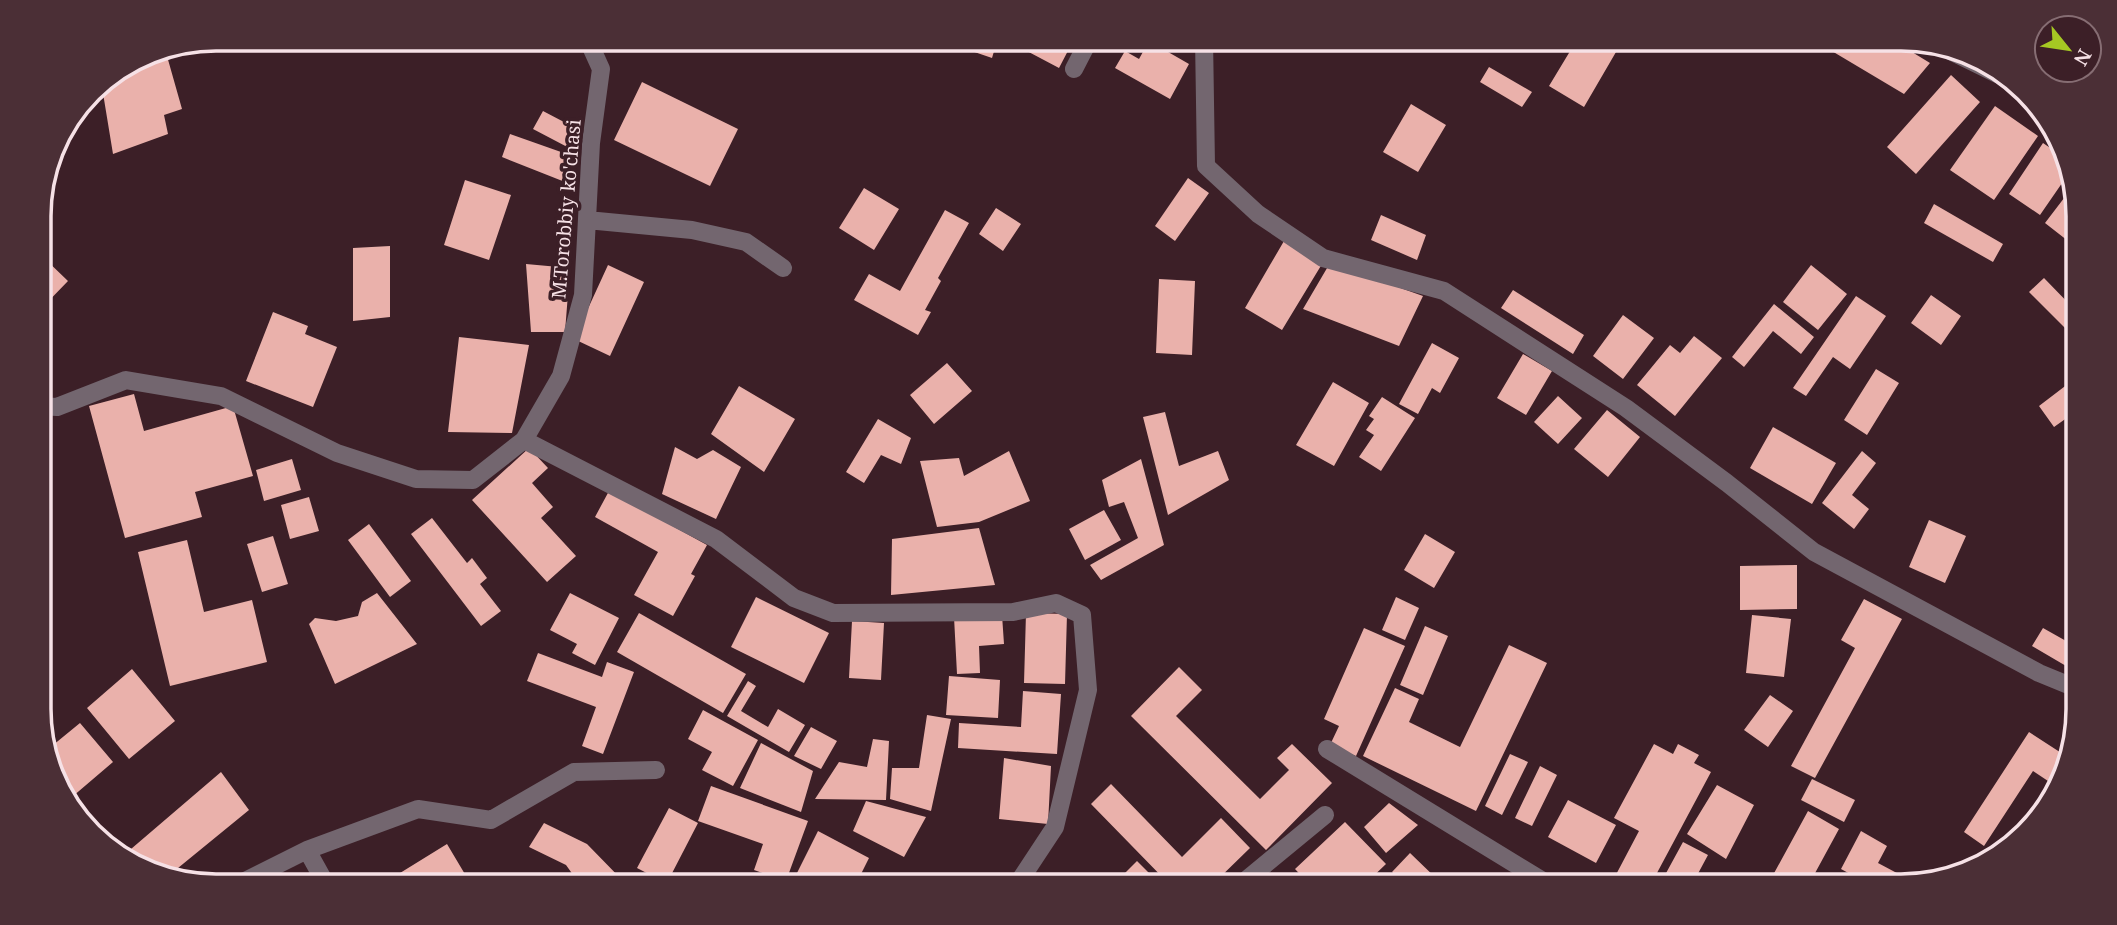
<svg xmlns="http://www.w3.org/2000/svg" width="2117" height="925" viewBox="0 0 2117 925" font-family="'Noto Serif',serif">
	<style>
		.building { fill: #eab1ab }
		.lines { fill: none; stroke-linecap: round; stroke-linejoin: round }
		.minor { stroke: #73666f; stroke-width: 18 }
		.labels { text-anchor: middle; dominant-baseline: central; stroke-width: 7; stroke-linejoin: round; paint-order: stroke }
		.street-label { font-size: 19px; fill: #f6e1e6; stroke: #3c1f27 }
		.rim { fill: none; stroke: #f6e1e6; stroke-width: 3.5 }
	</style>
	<rect width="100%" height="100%" fill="#3c1f27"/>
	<path class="building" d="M512,38h24l-6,11z
		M954,38h44l-6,20 -41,-14z
		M1009,38h49l13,7 -12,23 -51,-27z
		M1578,38l45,2 -39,67 -35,-21z
		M1810,38h79l41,25 -26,31z
		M1149,41l40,23 -19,35 -55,-31 10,-17 14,8z
		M165,49l17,60 -18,6 4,19 -55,20 -12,-73 47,-29z
		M1489,67l43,25 -10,15 -42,-25z
		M1951,75l29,27 -64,72 -29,-27z
		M642,82l96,47 -28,57 -96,-46z
		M1411,104l35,21 -28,47 -35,-20z
		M1995,106l43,30 -44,64 -44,-30z
		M543,111l40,21 -10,18 -40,-21z
		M510,134l68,24 -13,24 -63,-25z
		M2043,143l19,13 7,17 -29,42 -31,-21z
		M1188,178l21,15 -34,48 -20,-15z
		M465,180l46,15 -22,65 -45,-15z
		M2074,185l3,7v56l-32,-25z
		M864,188l35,21 -25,41 -35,-22z
		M1934,204l69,40 -10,18 -69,-39z
		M996,208l25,16 -18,27 -24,-17z
		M945,210l24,13 -31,55 3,3 -16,29 6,2 -13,23 -64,-35 15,-26 31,17z
		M1381,215l45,20 -9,25 -46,-20z
		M1284,241l38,23 -40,66 -37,-22z
		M390,246v71l-37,4v-73z
		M42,256l26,25 -29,30v-52z
		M1330,263l93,33 -24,50 -96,-37z
		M526,264l44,4 -5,64h-34z
		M608,265l36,17 -34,74 -36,-17z
		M1811,265l36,29 -29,36 -35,-28z
		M2044,278l33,34 -1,27 -47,-47z
		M1159,279l36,2 -3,74 -36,-2z
		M1513,290l71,45 -11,19 -72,-46z
		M1931,295l30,21 -20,29 -30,-22z
		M1856,296l30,20 -36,53 -17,-12 -27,39 -13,-8z
		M1774,304l40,33 -13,17 -28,-23 -29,36 -12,-10z
		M273,312l35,14 -3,8 32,13 -24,60 -67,-26z
		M1623,315l31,23 -31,41 -30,-23z
		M1694,336l28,22 -47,58 -38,-31 33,-40 10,8z
		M459,337l70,8 -17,88 -64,-1z
		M1432,343l27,15 -19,35 -8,-5 -14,26 -19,-10z
		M1523,354l29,17 -26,44 -29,-17z
		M947,363l25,28 -38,33 -24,-29z
		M1876,369l23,14 -32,52 -23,-15z
		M2077,377l1,33 -24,17 -15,-21z
		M1333,382l36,21 -35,63 -38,-21z
		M739,386l56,33 -31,53 -53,-38z
		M134,394l10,37 89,-25 20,70 -58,16 7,25 -77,21 -36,-132z
		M1558,396l24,22 -24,26 -24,-22z
		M1382,397l33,21 -34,53 -22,-14 15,-22 -8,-5 8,-11 -5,-3z
		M1607,410l33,27 -32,40 -34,-28z
		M1165,412l14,54 39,-15 11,29 -61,35 -25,-98z
		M878,419l33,19 -10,26 -20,-9 -17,28 -18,-11z
		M1773,427l63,36 -24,41 -62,-36z
		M675,447l22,12 16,-9 28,17 -25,52 -54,-25z
		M529,448l19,20 -16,15 21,24 -12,11 35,38 -29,26 -75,-82z
		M1009,451l21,50 -51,21 -42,5 -17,-66 39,-3 5,18z
		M1862,451l14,12 -24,32 17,14 -15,20 -32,-26z
		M292,459l9,31 -37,11 -8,-31z
		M1141,459l23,86 -63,35 -11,-15 48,-27 -14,-36 -15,5 -7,-27z
		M609,491l98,54 -16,29 4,2 -22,40 -39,-21 24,-43 -63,-35z
		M309,497l10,34 -29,8 -9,-34z
		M1104,510l17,30 -36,20 -16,-31z
		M432,518l35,45 5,-5 15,20 -7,6 21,27 -20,15 -70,-92z
		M1929,520l37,16 -21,47 -36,-16z
		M369,524l42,57 -21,16 -42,-57z
		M979,528l16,57 -104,10 1,-56z
		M1425,534l30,18 -21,36 -30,-18z
		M273,536l15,48 -26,8 -15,-48z
		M187,540l17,72 48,-12 15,62 -97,24 -32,-134z
		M1797,565v44l-57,1v-44z
		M377,593l40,51 -82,40 -26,-60 6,-6 21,3 22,-5 4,-14z
		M570,593l49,25 -24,47 -23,-12 5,-9 -27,-14z
		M756,597l73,36 -25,50 -73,-36z
		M1396,597l23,11 -14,32 -23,-10z
		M1864,599l38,20 -87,159 -24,-12 64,-118 -14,-8z
		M639,613l107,61 -23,39 -106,-61z
		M1026,613l41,1 -2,70 -41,-1z
		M1002,615l2,29 -25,2 1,27 -23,1 -3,-57z
		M1752,615l39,4 -7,58 -38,-4z
		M852,621l32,2 -3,57 -32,-2z
		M1425,626l23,10 -25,59 -23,-10z
		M1364,628l41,18 -49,110 -26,-11 9,-19 -15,-7z
		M2043,628l32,18 3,-6v33l-46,-27z
		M1509,645l38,18 -71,148 -113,-55 32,-68 24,11 -10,23 51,25z
		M538,653l64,24 5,-15 27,10 -31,82 -21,-8 14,-39 -69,-26z
		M1179,667l23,23 -26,26 84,83 29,-29 -12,-12 15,-14 40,39 -66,67 -135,-134z
		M132,669l43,52 -46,38 -42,-51z
		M949,676l51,4 -2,38 -52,-3z
		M748,681l8,5 -15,25 27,16 10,-18 27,16 -16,27 -62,-36z
		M1023,691l38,3 -4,60 -99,-6 1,-25 62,4z
		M1770,695l23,16 -25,36 -24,-17z
		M703,710l55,30 -25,46 -31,-16 10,-18 -24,-13z
		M927,715l24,4 -20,92 -41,-12 2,-31h27z
		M2078,715l-7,35 -10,-5z
		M80,723l33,39 -41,35 -11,-13 -14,-34z
		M811,727l26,14 -16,28 -27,-13z
		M2029,732l40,26 -4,19 -8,10 -24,-16 -49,75 -20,-14z
		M873,739l16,2 -3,59 -71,-1 24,-37 28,5z
		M761,743l52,28 -12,41 -61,-24z
		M1654,744l19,10 5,-10 21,11 -5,8 17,9 -61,114h-40l29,-55 -25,-13z
		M1510,754l18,8 -26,53 -17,-9z
		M1004,758l47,8 -3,58 -49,-5z
		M1540,766l17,9 -25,51 -17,-8z
		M221,772l28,38 -82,67 -19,-4 -24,-18z
		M1812,779l43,21 -11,22 -43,-22z
		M1111,784l71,73 39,-39 29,30 -39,38h-40l-80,-82z
		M1717,785l37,20 -28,54 -39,-25z
		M711,786l97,35 -22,60 -32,-11 9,-26 -65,-23z
		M1568,800l48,25 -20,38 -48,-26z
		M866,801l60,16 -22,40 -51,-26z
		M1389,803l29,22 -32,28 -22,-26z
		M669,808l29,15 -29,56 6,7h-18l7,-4 -27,-14z
		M1808,811l31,18 -31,57h-41z
		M1345,822l41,42 -23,22h-52l-16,-17z
		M544,823l43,21 39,40 -5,2h-40l-15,-21 -37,-18z
		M818,831l51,27 -14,28h-14l-22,-11 -3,7 -19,-9z
		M1861,831l26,15 -9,17 32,17 -3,6h-35l-31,-17z
		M1683,842l25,13 -14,26 9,5h-44z
		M447,844l25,42h-93z
		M1410,853l29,28 -6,5h-26l-15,-14z
		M1137,861l25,25h-50z
		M1509,873l18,13h-27z
		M1284,874l14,12h-28z"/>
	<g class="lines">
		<path class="minor" d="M1204,38l2,128 52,48 65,44 121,33 182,117 101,75 87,69 225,121 39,16
			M1940,46l57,28
			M1074,69l16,-31
			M587,220l105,10 54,12 37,26
			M39,406l18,1 69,-27 95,16 116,57 79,26 57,1 51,-40 37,-64 22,-81 8,-152 10,-74 -14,-31
			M524,440l192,99 78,59 39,15 180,-1 43,-9 26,12 6,75 -33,137 -39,59
			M1327,749l224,137
			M307,850l20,36
			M235,886l72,-36 111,-41 73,11 83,-48 82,-2
			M1239,886l86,-71"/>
	</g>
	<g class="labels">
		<g class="street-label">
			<text transform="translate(566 209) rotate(-85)">M.Torobbiy ko'chasi</text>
		</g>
	</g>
	<path d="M0 0H2117V925H0ZM216 51H1901A165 165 0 0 1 2066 216V709A165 165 0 0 1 1901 874H216A165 165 0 0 1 51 709V216A165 165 0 0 1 216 51Z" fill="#4b2f36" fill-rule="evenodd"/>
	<path class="rim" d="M216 51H1901A165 165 0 0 1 2066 216V709A165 165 0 0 1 1901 874H216A165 165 0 0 1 51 709V216A165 165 0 0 1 216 51Z"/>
	<g transform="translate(2068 49) rotate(120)"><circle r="33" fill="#3c1f27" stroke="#866d73" stroke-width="2"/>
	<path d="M0-5L12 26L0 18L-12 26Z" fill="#a5c823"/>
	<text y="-10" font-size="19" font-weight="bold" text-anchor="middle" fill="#f6e1e6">N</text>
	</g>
</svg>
